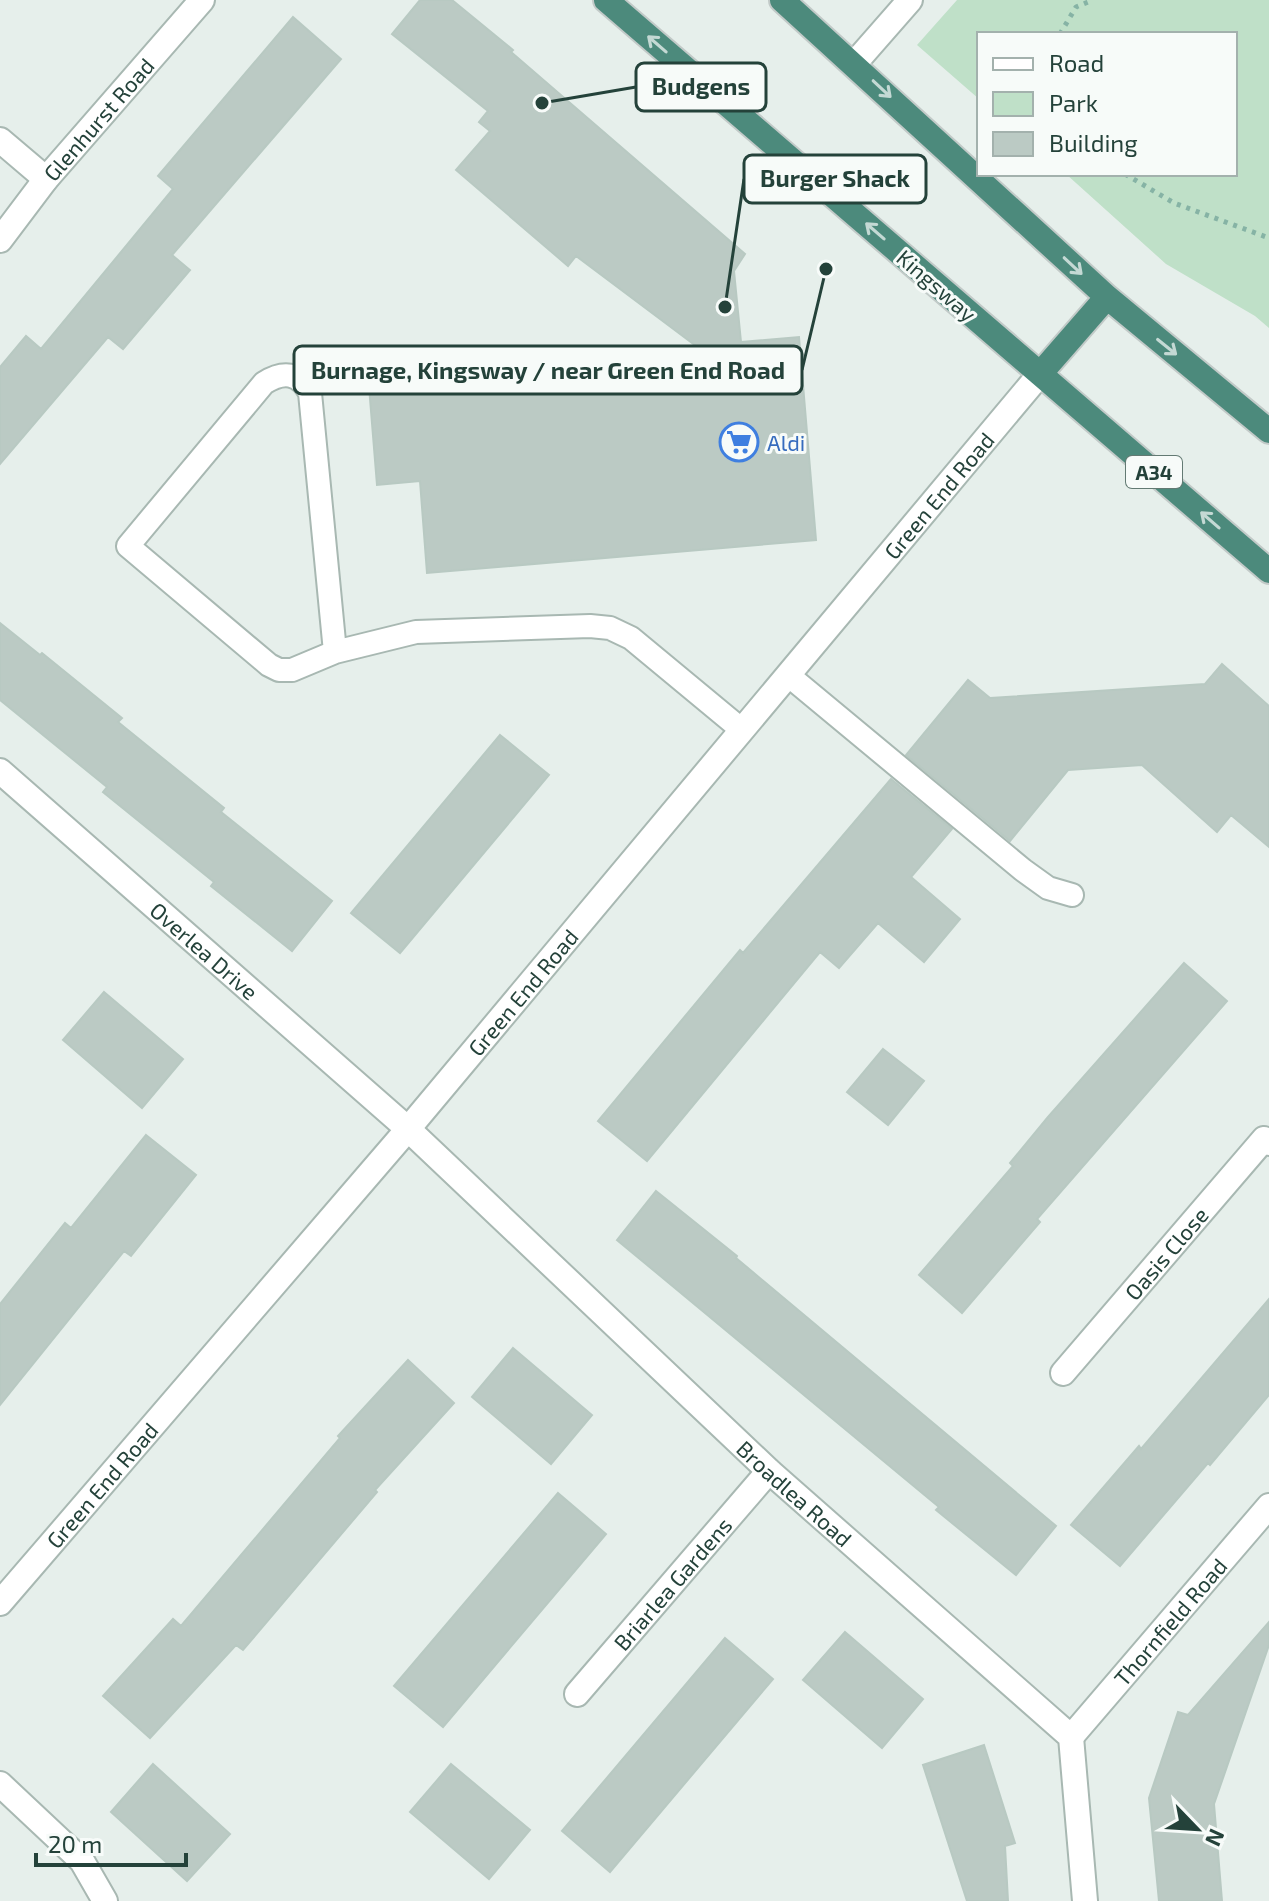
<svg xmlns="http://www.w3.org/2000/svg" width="1269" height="1901" viewBox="0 0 1269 1901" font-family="'Exo 2',sans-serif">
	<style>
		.green { fill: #bfe0c8 }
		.building { fill: #bbcac4; stroke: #b8c9c2; stroke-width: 2 }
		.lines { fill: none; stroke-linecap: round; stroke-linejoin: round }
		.service-casing { stroke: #a8b8b2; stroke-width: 26 }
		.minor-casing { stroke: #a8b8b2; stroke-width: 28 }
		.trunk-casing { stroke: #c2cac8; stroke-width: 28 }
		.path { stroke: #86b3a5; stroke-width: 5; stroke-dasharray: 4 6; stroke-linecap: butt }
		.service { stroke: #fff; stroke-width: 22 }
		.minor { stroke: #fff; stroke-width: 24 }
		.trunk { stroke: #4c8a7c; stroke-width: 24 }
		.oneway { stroke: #c4d9d4 }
		.labels { text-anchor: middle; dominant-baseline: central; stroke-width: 6; stroke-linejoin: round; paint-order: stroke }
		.shield { fill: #f7fbf9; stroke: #637a73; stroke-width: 2 }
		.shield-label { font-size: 20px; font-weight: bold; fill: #24423a }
		.street-label { font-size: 22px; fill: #24423a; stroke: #f7fbf9 }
		.shop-label { font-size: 22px; fill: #366cbe; stroke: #f7fbf9; text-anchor: start }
		.leader { fill: none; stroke: #24423a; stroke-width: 3 }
		.callout-dot { fill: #24423a; stroke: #f7fbf9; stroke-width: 3 }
		.callout { fill: #f7fbf9; stroke: #24423a; stroke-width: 3 }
		.callout-label { font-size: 24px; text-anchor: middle; font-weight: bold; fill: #24423a }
	</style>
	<rect width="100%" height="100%" fill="#e6efeb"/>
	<path class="green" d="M957,0h312v328l-14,-12 -89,-52 -100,-90h169v-140h-256v65l-62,-54z"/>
	<path class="building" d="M420,0h32l61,50 -2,2 234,202 -11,17 7,71 58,-5 17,203 -389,33 -7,-92 -43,4 -9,-111 328,-28 -120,-90 -8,10 -112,-96 34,-39 -11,-9 9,-11 -96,-77z
		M293,17l48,42 -169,196 18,15 -67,79 -15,-12 -108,127v-97l26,-31 15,13 132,-160 -15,-13z
		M0,623l40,32 2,-2 80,65 -4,4 106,86 -3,4 111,89 -40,50 -81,-65 3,-4 -111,-90 4,-5 -107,-87z
		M1222,664l47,42v141l-38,-32 -14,17 -75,-67 -74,5 -58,71 -104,-86 62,-75 22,18 215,-14z
		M500,735l49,40 -149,178 -49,-40z
		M891,779l61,50 -41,48 49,42 -36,43 -46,-39 -39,45 -19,-16 -173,209 -49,-40 142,-171 3,3z
		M1184,963l43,38 -190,218 3,3 -78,91 -43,-38 94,-109 -3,-3 38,-46z
		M104,992l79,67 -41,49 -79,-68z
		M883,1049l41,32 -36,44 -41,-33z
		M146,1135l50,40 -65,81 -7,-5 -124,154v-101l65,-81 6,5z
		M656,1191l81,65 -1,2 320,268 -40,49 -80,-65 3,-3 -322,-267z
		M1269,1299v96l-59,70 -2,-2 -88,103 -49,-41 68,-79 2,3z
		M513,1348l79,67 -41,49 -79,-67z
		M408,1360l46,43 -79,87 2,2 -134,158 -7,-5 -86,93 -47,-42 70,-77 8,7 159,-188 -2,-2z
		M558,1493l48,41 -163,193 -49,-41z
		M1269,1622v23l-55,159 8,97h-63l-10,-103 29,-86 10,3z
		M845,1632l78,67 -41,49 -79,-68z
		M725,1638l48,41 -163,193 -48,-41z
		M984,1745l31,98 -10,3 3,55h-41l-44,-136z
		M153,1764l77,70 -43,47 -76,-69z
		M451,1764l79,66 -41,49 -79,-67z"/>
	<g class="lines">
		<g class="service-casing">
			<path id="service" d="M335,652l-25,-259c-11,-21 -27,-22 -46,-10l-136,163 141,119 10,5h13l43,-18 81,-20 174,-6 20,2 21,10 111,92
				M788,675l235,195 25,18 24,7"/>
		</g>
		<g class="minor-casing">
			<g id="minor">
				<path d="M854,64l56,-64"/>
				<path d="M0,140l46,39"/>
				<path id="s1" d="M0,240l46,-61 156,-179"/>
				<path id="s2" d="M0,771l408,358 361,342 302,266 14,164"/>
				<path id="s3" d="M1063,1373l201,-234 5,4"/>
				<path id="s4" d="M0,1603l408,-474 632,-755"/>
				<path id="s5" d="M577,1694l192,-223"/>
				<path id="s6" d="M1071,1737l198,-231"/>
				<path d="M0,1784l82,77 23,40"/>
			</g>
		</g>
		<g class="trunk-casing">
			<path id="trunk" d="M606,0l663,571
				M782,0l325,297 162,134
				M1040,374l67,-77"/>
		</g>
		<path class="path" d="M1060,34l16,-27 17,-7
			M1125,174l49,29 95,35"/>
		<use href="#service" class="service"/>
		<use href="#minor" class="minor"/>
		<use href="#trunk" class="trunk"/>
	</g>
	<defs><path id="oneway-shaft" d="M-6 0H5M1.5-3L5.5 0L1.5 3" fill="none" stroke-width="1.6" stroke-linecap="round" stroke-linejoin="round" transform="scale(2)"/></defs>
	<g class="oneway">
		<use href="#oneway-shaft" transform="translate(657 44) rotate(-139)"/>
		<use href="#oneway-shaft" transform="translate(882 89) rotate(43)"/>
		<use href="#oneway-shaft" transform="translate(875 231) rotate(-139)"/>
		<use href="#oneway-shaft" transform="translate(1073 266) rotate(43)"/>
		<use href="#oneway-shaft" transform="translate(1167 347) rotate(39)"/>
		<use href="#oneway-shaft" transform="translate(1210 520) rotate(-139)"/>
	</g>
	<defs>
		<g id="supermarket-ring" transform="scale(2)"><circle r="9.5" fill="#f7fbf9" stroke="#3f7fe0" stroke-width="1.5"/><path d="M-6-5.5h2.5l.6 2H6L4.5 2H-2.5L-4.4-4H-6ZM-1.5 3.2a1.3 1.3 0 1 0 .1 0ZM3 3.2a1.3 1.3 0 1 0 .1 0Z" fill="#3f7fe0"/></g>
	</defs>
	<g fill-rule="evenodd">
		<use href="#supermarket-ring" x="739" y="442"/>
	</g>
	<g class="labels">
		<rect class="shield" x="1126" y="456" width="56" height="32" rx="6"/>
		<g class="shield-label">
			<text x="1154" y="472">A34</text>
		</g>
		<g class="street-label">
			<text stroke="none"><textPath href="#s1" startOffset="156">Glenhurst Road</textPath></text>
			<text transform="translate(937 285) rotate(41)">Kingsway</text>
			<text stroke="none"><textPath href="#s4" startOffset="1452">Green End Road</textPath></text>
			<text stroke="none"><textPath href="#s2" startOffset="272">Overlea Drive</textPath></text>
			<text stroke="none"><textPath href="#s4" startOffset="804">Green End Road</textPath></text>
			<text stroke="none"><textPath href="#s3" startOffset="158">Oasis Close</textPath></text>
			<text stroke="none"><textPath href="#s4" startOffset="156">Green End Road</textPath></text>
			<text stroke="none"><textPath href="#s2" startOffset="1074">Broadlea Road</textPath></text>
			<text stroke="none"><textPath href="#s5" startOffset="146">Briarlea Gardens</textPath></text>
			<text stroke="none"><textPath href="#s6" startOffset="152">Thornfield Road</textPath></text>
		</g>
		<g class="shop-label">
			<text x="767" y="442">Aldi</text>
		</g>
	</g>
	<path class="leader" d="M542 103L636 87M725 307L744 179M826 269L802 370"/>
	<g class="callout-dot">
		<circle cx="542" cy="103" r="8"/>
		<circle cx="725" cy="307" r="8"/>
		<circle cx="826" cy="269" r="8"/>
	</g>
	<g class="callout">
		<rect x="636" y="63" width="130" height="48" rx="8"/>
		<rect x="744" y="155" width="182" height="48" rx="8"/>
		<rect x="294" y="346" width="508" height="48" rx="8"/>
	</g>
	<g class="callout-label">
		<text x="701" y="95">Budgens</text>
		<text x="835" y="187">Burger Shack</text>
		<text x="548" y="379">Burnage, Kingsway / near Green End Road</text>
	</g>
	<rect x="977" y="32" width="260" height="144" fill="#f7fbf9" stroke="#a3b1ad" stroke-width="2"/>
	<rect x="993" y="58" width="40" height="12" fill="#ffffff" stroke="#a3b1ad" stroke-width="2"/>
	<text x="1049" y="72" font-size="24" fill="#24423a">Road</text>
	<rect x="993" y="92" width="40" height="24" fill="#bfe0c8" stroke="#a3b1ad" stroke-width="2"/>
	<text x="1049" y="112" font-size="24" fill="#24423a">Park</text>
	<rect x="993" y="132" width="40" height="24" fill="#bbcac4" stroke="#a3b1ad" stroke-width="2"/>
	<text x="1049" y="152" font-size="24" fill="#24423a">Building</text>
	<g transform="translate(1197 1829) rotate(115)" stroke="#f7fbf9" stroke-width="6" paint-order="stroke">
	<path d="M0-6L14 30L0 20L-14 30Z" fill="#24423a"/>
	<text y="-12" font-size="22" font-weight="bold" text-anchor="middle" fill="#24423a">N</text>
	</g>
	<path d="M36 1853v12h150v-12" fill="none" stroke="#24423a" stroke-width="4"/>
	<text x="48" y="1853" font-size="24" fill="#24423a" stroke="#f7fbf9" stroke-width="6" paint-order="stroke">20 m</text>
</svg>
